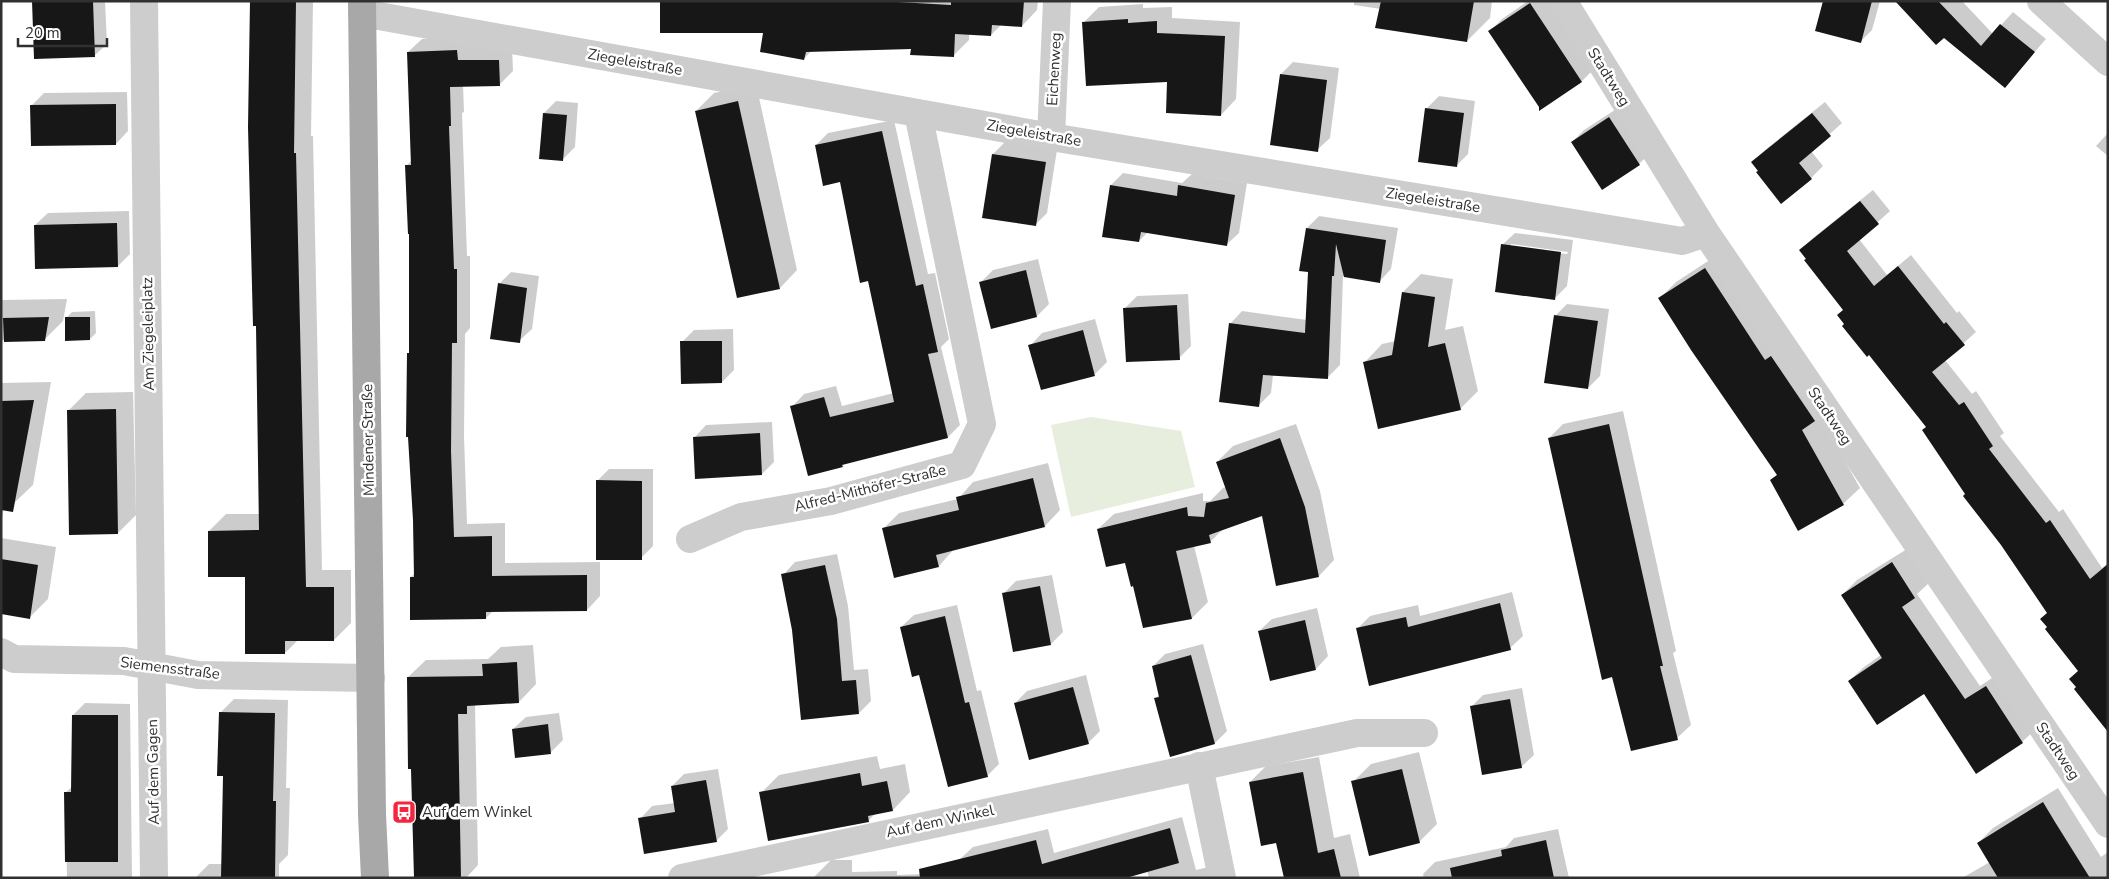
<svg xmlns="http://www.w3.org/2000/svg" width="2109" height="879" viewBox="0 0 2109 879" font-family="'Nunito Sans',sans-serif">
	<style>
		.green { fill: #e7eedd }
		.shadow { fill: #0003; fill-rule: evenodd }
		.building { fill: #171717 }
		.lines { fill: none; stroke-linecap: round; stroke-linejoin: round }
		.minor { stroke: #cdcdcd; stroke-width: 28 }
		.major { stroke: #a8a8a8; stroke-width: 28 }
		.labels { text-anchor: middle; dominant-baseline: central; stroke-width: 5; stroke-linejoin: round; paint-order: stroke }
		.street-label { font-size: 15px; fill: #303030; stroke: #fff }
		.poi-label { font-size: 15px; fill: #303030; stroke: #fff; text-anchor: start }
	</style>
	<rect width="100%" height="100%" fill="#fff"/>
	<path class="green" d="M1091,417l90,14 14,56 -124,30 -20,-92z"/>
	<path class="shadow" d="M33,1h72l2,43 -13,12z
		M251,1h62l-2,135h2l9,434h29v53l-17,17h-36l-13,13 -39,-77 -37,-45 17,-17h34z
		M661,1h377l-1,9 -15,16 -21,-1 -10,10 -22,-1v6l-16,16 -41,-9 -100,3 -8,9 -40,-27z
		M1354,1h138l-2,17 -23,23 -86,-32 -27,-4z
		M1528,1h21l45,68 -12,12 -41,27 -51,-77 12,-12z
		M1824,1h56l-8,29 -12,12z
		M1897,1h65l31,33 20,-22 33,27 -41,47 -62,-50z
		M1143,4v4l29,-1v11l68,4 -4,77 -15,16 -137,-93 15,-15z
		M470,37l1,10h41l1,24 -14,14h-36l1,27 -2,1 5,143h3v72l-5,6 -1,102 3,88 38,-1v40l95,-1v34l-13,14 -94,1 -7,7 -75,-41 4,-4 -7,-219 3,-3 -1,-118 -4,-67 6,-6 -4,-108 14,-13z
		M1293,62l46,6 -9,70 -13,12 -36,-76z
		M756,84l41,186 -17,18 -84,-177 18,-18z
		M127,92l1,39 -12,13 -84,-39 12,-12z
		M1439,96l36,5 -7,53 -12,12 -29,-58z
		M556,101l22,2 -3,44 -12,12 -19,-46z
		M1825,102l17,21 -31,28 12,15 -12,12 -58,-16 12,-12z
		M1621,106l30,46 -12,12 -67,-22 12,-12z
		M894,120l34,154 7,-1 14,66 -8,8 19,78 -12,12 -103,26 -3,3 -50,-59 12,-13 32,-8 6,20 52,-13 -25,-113 -28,-99 -25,-36 12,-12z
		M2108,133v23l-12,-10z
		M1005,142l52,8 -10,63 -12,12 -42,-71z
		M1123,173l59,10 10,-9 55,9 -8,50 -13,12 -78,-13 -9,9 -28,-56z
		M1873,190l17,21 -31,28 28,36 24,-20 46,58 2,-2 17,21 -31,28 27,34 4,-3 28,42 -4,3 59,76 4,-3 39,59 6,-5v149l-31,-25 2,-17 -31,-58 -82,-118 -39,-67 -82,-103 -1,-14 -43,-60 12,-12z
		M129,211l1,43 -12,12 -83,-41 13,-12z
		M1319,216l79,12 -7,41 -12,13 -36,-6 -3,89 -12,12 -55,-2 -2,18 -12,12 -29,-81 12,-13 65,9 3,-49 -3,-43z
		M1515,233l58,7 -6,46 -12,12 -53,-53zM1511,244l57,8 -1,2 -56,-7z
		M1722,252l97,163 41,73 -17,16 -72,-24 7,-6 -119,-175 17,-17z
		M1038,259l11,45 -12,12 -56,-34 12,-12z
		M511,272l28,4 -7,53 -13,12 -20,-57z
		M1421,274l32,5 -8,51 18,-4 15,65 -18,18 -95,-47 17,-18 14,-3 7,-49z
		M1188,294l3,52 -12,12 -54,-50 12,-12z
		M67,299l-4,22 -19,19h-43v-40z
		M1567,304l42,5 -9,67 -12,12 -33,-72z
		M95,311l1,22 -6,6 -24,-21 6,-6z
		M1095,319l12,43 -12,12 -65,-28 12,-13z
		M733,329l1,41 -12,12 -40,-40 12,-12z
		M51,382l-18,103 -19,18 -9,-1 -4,21v-140z
		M133,392l3,123 -18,18 -50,-122 18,-18z
		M1623,411l53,240 -3,2 18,72 -14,13 -128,-300 14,-14z
		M772,422l2,40 -12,12 -68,-36 12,-13z
		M1296,424l24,67 14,69 -15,16 -56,-62 -40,15 -13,13 -16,4 14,56 -16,16 -48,9 -10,-42 -8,-24 -28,-32 16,-15 89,-21v8h7l13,-13 3,-1 -9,-25 16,-16z
		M1048,463l12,47 -15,16 -91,23 -15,17 -44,11 -11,-49 15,-15 59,-14 15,-17z
		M609,469h44v77l-12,12 -44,-77z
		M1,538l55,9 -8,52 -19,19 -28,-5z
		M1907,549l22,34 -12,11 63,92 21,-14 36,56 -15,14 -98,-50 -75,-11 15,-14 17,-12 -39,-60 15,-15z
		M837,554l11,52 6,64 14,-1 3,32 -12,12 -65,-83 -11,-55 12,-13z
		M1052,575l11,57 -12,12 -48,-50 13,-13z
		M1512,592l11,44 -13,12 -152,-20 12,-12 48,-11 2,11z
		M957,605l20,86 4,-1 18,74 -12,12 -67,-102 -19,-47 13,-12z
		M1317,608l11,48 -12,13 -57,-38 13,-12z
		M1203,644l24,87 -12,12 -60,-44 5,-5 -7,-28 12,-12z
		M533,645l3,39 -17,18 -44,2 3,161 -12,13h-51l-7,-201 18,-17 62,-1 13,-12z
		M1086,675l14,56 -12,12 -73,-40 12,-12z
		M1522,688l12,67 -13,12 -50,-60 12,-12z
		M234,699l54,1 -2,88h4l-2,67 -9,9v14h-84l14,-14h13l2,-89 -4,-62z
		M85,703l45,1 2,174h-65l-2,-85 8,-7v-71z
		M559,713l4,27 -13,13 -37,-24 13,-12z
		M1419,752l18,72 -18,18 -66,-60 18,-18z
		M877,756l3,13 25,-5 5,28 -17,18 -17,3 -8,8 -107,-28 18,-18z
		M1319,757l15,81 16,-4 10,44h-75l-8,-36 -27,-60 16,-16z
		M718,769l10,60 -12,12 -76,-22 12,-13 23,-3 -3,-17 12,-12z
		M2058,788l43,69 7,-5v26h-146l28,-16 -12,-19 15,-15z
		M1182,817l14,53 13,-3 2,11h-62l-2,-8 -187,-11 13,-12 75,-18 6,24z
		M1558,829l11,49h-145l-1,-4 12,-12 71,-15 8,-9z
		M831,860h21v12l45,-1v4l28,-1v4h-112z"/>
	<path class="building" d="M32,1h61l2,56 -61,2z
		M250,1h46l-2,152h2l10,434h28v54h-49v13h-40v-77h-37v-46l51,-1 -3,-204h-3l-5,-199z
		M660,1h220l71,4v-4h73l-2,26 -30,-2 -1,11 -36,-2 -1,23 -44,-2 1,-6 -105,3 -2,8 -44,-8 3,-19h-103z
		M1381,1h93l-7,41 -92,-14z
		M1823,1h49l-11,42 -46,-12z
		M1895,1h43l43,45 19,-22 35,28 -30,36 -61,-50 -8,7z
		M1530,3l52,79 -43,29v-4l-51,-76z
		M1128,19v4l29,-2v12l68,3 -4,80 -55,-3 1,-31 -81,4 -4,-64z
		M457,50l1,10h41l1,26 -50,1 1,39h-2l5,143h3v74h-5l-1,108 3,86 38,-1v40l95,-1v36l-101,1v7l-76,1v-43h4l-1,-57 -5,-83h-2l1,-84h2v-119h-1l-3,-69h6l-4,-113z
		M1280,74l47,6 -9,72 -48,-7z
		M738,101l42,188 -43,9 -42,-187z
		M116,104v41l-85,1 -1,-41z
		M1425,108l39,5 -7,54 -39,-5z
		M543,113l24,2 -4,46 -24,-2z
		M1812,113l19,23 -32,27 13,16 -31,25 -25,-32 2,-1 -7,-9z
		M1609,117l31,48 -38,25 -31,-48z
		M882,131l34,155 7,-2 15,68 -10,2 20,84 -106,27 1,2 -35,9 -18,-70 34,-9 6,20 64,-15 -26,-121 -8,2 -20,-101 -17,4 -8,-41z
		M992,154l54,8 -10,64 -54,-8z
		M1110,185l67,11 1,-11 57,10 -8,51 -86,-14 -2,10 -37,-5z
		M1860,201l19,23 -32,27 27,35 24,-20 46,58 2,-2 19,23 -33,27 27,33 5,-3 29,44 -4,3 57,74 4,-3 40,59 18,-15v168l-34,-43 2,-2 -7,-8 9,-8 -33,-42 2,-2 -7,-8 7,-6 -46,-68 -38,-49 2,-2 -43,-64 4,-3 -57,-72 -2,2 -25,-31 2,-2 -7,-9 6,-5 -39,-50 2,-1 -7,-9z
		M117,223l1,44 -83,2 -1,-44z
		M1306,228l80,12 -6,43 -36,-6 -8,-33 -2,32h-2l-4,103 -65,-4 -4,32 -40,-5 10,-79 76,10 3,-61 -9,-1z
		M1501,244l60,8 -6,48 -60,-8z
		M1705,268l60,92 6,-4 44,65 -13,9 42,75 -46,26 -28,-51 7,-5 -86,-125 -33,-52z
		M1026,270l11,47 -46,12 -12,-47z
		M498,283l29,5 -7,55 -30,-4z
		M1402,292l33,5 -7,50 17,-4 16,67 -83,19 -15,-67 29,-7z
		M1177,305l3,55 -54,2 -3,-54z
		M1554,315l44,6 -10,68 -44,-6z
		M49,317l-4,24 -41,1 -1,-24z
		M65,317h25v23l-25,1z
		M1083,330l12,46 -54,14 -13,-45z
		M680,341h42v42l-41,1z
		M34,400l-21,112 -12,-2v-109z
		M116,409l2,125 -49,1 -2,-125z
		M1609,424l54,242h-3l18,74 -47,11 -19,-74 -10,3 -54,-242z
		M760,433l2,42 -67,4 -2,-42z
		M1280,438l25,69 14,70 -43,9 -14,-70 -53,19 2,8 -35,8 16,68 -49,9 -10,-42 -2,1 -6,-24 -19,4 -9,-38 90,-22 1,9 16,1 2,-14 23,-5 -13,-36z
		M1033,478l12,49 -109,28 3,12 -45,11 -12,-50 77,-18 -3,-13z
		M596,480l46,1v79h-46z
		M1,559l37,6 -8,54 -29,-5z
		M1892,562l23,36 -13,9 63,92 21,-13 37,57 -47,31 -52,-80 -47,31 -29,-44 34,-23 -41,-63z
		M825,565l12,54 5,62 14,-1 3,34 -58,6 -9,-90 -11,-56z
		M1040,586l11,59 -38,7 -11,-59z
		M1500,603l11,47 -142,36 -13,-58 50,-11 2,10z
		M945,616l20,87 4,-1 19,75 -40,10 -29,-112 -7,2 -12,-50z
		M1305,620l11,50 -46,11 -12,-50z
		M1191,655l24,89 -45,13 -16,-59 5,-1 -7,-31z
		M517,662l2,41 -52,3v8h-9l3,164h-47l-3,-109h-3l-1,-92 76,-1 -1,-12z
		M1073,687l16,57 -60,16 -15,-57z
		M1510,699l12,69 -40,7 -12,-69z
		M219,712l56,1 -2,88h3l-1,77h-54l2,-102h-6z
		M72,715h46v147h-53l-1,-70h7z
		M548,724l3,30 -36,4 -3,-29z
		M1402,769l18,74 -51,13 -18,-75z
		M1303,772l15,81 16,-4 7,29h-57l-8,-35 -15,3 -12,-64z
		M860,773l2,13 25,-5 6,30 -25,5 1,6 -101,19 -9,-49z
		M706,780l11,62 -73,12 -6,-36 37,-6 -4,-26z
		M2043,802l12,20 35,56h-92l-21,-35z
		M1170,828l9,35 -53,15h-206l-1,-9 117,-29 6,24z
		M1546,840l8,38h-102l-2,-10 52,-12 -1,-6z"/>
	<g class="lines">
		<path class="minor" d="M144,1l10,877
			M1563,1l143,232 402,591
			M2041,1l67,61
			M362,13l689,124 631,104 24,-8
			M1051,137l6,-136
			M690,539l51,-22 90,-16 131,-36 20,-41 -64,-311
			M1,652l13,7 110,2 74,14 173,3
			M1199,766l23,112
			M682,878l675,-145h67"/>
		<path class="major" d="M362,1l10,813 3,64"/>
	</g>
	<defs>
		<g id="bus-square" transform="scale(1.25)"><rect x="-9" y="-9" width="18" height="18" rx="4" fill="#f32640" stroke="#fff"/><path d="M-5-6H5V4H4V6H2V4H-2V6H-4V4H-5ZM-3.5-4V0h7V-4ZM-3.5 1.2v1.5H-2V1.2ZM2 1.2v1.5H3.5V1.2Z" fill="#fff"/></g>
	</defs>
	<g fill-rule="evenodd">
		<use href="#bus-square" x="404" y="812"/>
	</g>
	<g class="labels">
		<g class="street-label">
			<text transform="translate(635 62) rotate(10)">Ziegeleistraße</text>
			<text transform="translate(1054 69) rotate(-87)">Eichenweg</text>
			<text transform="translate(1609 77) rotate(58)">Stadtweg</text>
			<text transform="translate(1034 133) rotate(10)">Ziegeleistraße</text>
			<text transform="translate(1433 200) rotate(9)">Ziegeleistraße</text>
			<text transform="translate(148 334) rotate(-91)">Am Ziegeleiplatz</text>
			<text transform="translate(1830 416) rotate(56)">Stadtweg</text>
			<text transform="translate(368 440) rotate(-91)">Mindener Straße</text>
			<text transform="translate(870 488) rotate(-14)">Alfred-Mithöfer-Straße</text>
			<text transform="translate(170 668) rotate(7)">Siemensstraße</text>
			<text transform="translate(2058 751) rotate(56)">Stadtweg</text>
			<text transform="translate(153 772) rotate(-91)">Auf dem Gagen</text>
			<text transform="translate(940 821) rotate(-12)">Auf dem Winkel</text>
		</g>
		<g class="poi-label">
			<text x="422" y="812">Auf dem Winkel</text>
		</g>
	</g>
	<rect width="2109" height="879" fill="none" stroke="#303030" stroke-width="5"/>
	<path d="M18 38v8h89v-8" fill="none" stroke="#303030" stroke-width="2.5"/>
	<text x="25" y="38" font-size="15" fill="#303030" stroke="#ffffff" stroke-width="4" paint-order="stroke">20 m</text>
</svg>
